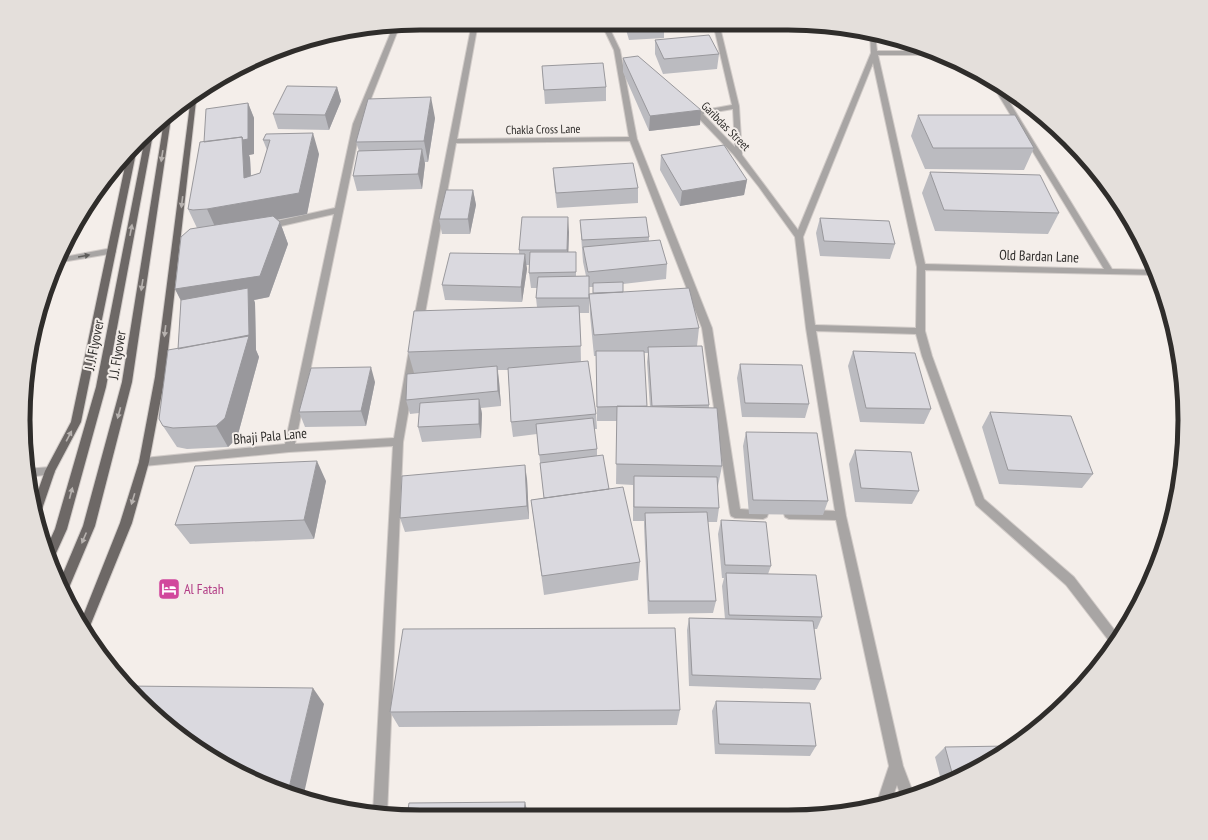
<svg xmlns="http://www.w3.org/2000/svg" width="1208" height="840" viewBox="0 0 1208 840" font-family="'PT Sans Narrow',sans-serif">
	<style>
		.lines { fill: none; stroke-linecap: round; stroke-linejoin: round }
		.minor-casing { stroke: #d1cbc8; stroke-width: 2 }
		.major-casing { stroke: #d1cbc8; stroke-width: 2 }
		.minor { fill: #a8a5a4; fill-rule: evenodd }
		.major { fill: #6d6866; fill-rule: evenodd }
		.wall { fill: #bbbbc0; fill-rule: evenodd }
		.shaded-wall { fill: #99989c }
		.building { fill: #dad9df; stroke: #99989c }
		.oneway { fill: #b7b2af }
		.oneway2 { fill: #5f5d5b }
		.labels { text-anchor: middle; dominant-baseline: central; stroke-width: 4; stroke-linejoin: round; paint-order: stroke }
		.far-street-label { font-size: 12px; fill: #2f2d2b; stroke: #f4eeea }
		.street-label { font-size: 14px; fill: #2f2d2b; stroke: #f4eeea }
		.hotel-label { font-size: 14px; fill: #b23c85; stroke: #f4eeea; text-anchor: start }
		.rim { fill: none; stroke: #2f2d2b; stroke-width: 5 }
	</style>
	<rect width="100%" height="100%" fill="#f4eeea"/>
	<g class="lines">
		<g class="minor-casing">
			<path id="minor" d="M472,23h6l-21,116 172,-2 -15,-87 -13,-27h6l13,27 17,89 75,189 28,181 27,2 1,3 -1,3 -4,2 -28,-1 -4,-2 -1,-3 -28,-185 -72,-187 -174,2 -33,181 -5,3 -3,-1 -2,-2z
				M713,23h6l20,83 3,49 56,75 73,-177 -1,-21 5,2 2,17h56l8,3 -3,1h-60l47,209 179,5 -114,-188 1,-2 8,6 113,184 42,1 2,5 -231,-5v61l7,25 52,143 90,78 45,59 -6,10 -47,-61 -90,-80 -54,-149 -6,-22 -100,-3 30,185 57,250 11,29 -12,4 -5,-14 -7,19 -13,2 -1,-1 13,-39 -53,-246 -47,-1 -4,-2 -1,-3 1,-3 4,-2 46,2 -29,-183 -11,-91 -36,-50 -26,-33 -44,-46 5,-1 5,4 33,-6zM873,63l44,204 -1,61 -101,-3 -12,-88zM733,109l2,38 -32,-33z
				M397,26l1,4 -37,94 -66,320 99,-6 15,-88 5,-3 3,1 2,2 -16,92 -16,373 -14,-2 20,-367 -104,6 -145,14 -4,-1 -1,-3 1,-3 4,-1 141,-14 49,-230 -66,15 -4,-3 4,-3 67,-15 18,-84 38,-92 -29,1 -3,-2 33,-3 -1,-1z
				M112,248l3,1 1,2 -1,2 -59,10 3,-5z
				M50,467l4,1 1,3 -1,3 -27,3 -1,-8z"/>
		</g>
		<g class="major-casing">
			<path id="major" d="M197,92l-32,285 -16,85 -17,61 -44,108 -7,-10 39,-98 19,-61 16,-85 36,-280z
				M169,116l2,2 -39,264 -37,144 -27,64 -2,4 -2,1 -5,-12 24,-57 39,-144 42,-261z
				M151,132l2,2 -47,253 -39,142 -14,31h-2l-5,-11 9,-20 41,-142 49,-249z
				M136,146l1,2 -56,274 -26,49 -15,44 -1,3 -3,1 -3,-14 12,-34 26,-49 57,-270z"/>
		</g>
		<use href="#minor" class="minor"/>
		<use href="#major" class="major"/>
	</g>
	<path class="wall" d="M532,23h48l1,5 -47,3z
		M624,23h40v15l-35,2z
		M655,40l64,14 -2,15 -54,5 -8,-20z
		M623,58l77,67 -51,6 -26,-59z
		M542,66l64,21v14l-61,3z
		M337,87l4,14 -12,29 -51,-1 -5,-15z
		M248,103l6,15v36l-5,1 1,3 1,18 9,-3 7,-23 -4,-10 3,-6 53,20 -12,60 -30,6 3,2 8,22 -19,53 -15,3 1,3 1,47 3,7 -22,81 -9,9 -41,2 -10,-2 -14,-21 15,-77 3,-49 -6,-11 22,-61 -9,-19 16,-67z
		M918,115l116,33 -10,22 -99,-1 -14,-33z
		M435,118l-7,44h-3v2l-3,25 -65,2 -4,-15 6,-25 -3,-9z
		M661,155l86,25 -3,15 -64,11 -20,-36z
		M553,168l85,20v15l-81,5 -3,-25z
		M930,172l129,41 -11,21 -113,-3 -13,-38z
		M473,190l3,15 -6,29h-28l-3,-15z
		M820,218l75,26 -5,15 -70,-3 -4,-23z
		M580,220l69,17v4l18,23 -1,15 -43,5v8l76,36 -2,18 12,59v3l13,58 -4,20h-1l2,22 -2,14h-9l8,79 -3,12 -65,1 -4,-88v-5h-11v-36l-17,-1 1,-63h-20l-1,-65h-2l-4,-41 -1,-21 4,-1v-6h-4v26h-9l1,49 15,52 1,15h-3l3,20v7l12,33 31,73 -2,18 -94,15 -13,-95 13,-2 -7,-64 -24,3 -2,-15 -3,-52h-10l1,11 2,25 -20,2 1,6 -1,24 -59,4 -4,-15 1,-14 -9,1 -4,-14 8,-27 -6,-21 129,-45 -1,-9 1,-10h-6l-2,-15v-8h-3l1,4 -5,33 -77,-2 -3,-15 77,-31v-4l50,-18 -1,20h8v24h10l-3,-14 -2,-27zM644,353h4l-1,9 3,45h-3z
		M853,351l78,58 -7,15 -64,-2 -12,-56z
		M740,364l69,40 -4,14 -63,-1 -5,-39z
		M375,382l-9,44 -61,1 -6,-15z
		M990,412l103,62 -11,14 -83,-4 -17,-57z
		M746,432l82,69 -5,14 -74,-1 -6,-68z
		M855,450l64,41 -7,13 -57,-2 -6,-38z
		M527,479l2,40 -124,13 -5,-14z
		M326,481l-12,58 -124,5 -15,-19z
		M721,520l50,46 -3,8 54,43 -5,12h-3l7,50 -6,11 -126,-4 -2,-56 2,-12 36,1 -3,-33 2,-8h-2l-4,-44z
		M716,701l100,45 -6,10 -95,-2 -3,-43z
		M680,710l-3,15 -278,2 -9,-15z
		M945,747l18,29 -21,8 -7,-27z"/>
	<path class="shaded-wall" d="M337,87l4,14 -12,29 -4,-15z
		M431,97l4,21 -7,44 -4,-21z
		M248,103l6,15v36l-5,1 1,3 2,41 -8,-21 -2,-41z
		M701,110l-1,15 -51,6 1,-15z
		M313,133l6,21 -12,60 -90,17 -10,-22 92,-16z
		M422,149l3,15 -3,25 -4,-15z
		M747,180l-3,15 -64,11 2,-15z
		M473,190l3,15 -6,29 -2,-15z
		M568,217l1,15 -1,33 -1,-15z
		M280,222l8,22 -19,53 -15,3 1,3 1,47 3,7 -22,81 -9,9 -12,-21 -30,-62v-53l-11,-22z
		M525,254l2,15 -5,33 -1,-15z
		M497,366l2,15 2,25 -3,-15z
		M371,367l4,15 -9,44 -5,-15z
		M479,399l3,15 -1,24 -2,-14z
		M317,461l9,20 -12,58 -10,-19z
		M525,465l2,14 2,40 -2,-13z
		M313,688l11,16 -21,94 -15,-6z
		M525,802l3,12v1h-4z"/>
	<path class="building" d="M628,23h36l1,1 -36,2z
		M709,35l10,19 -55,5 -9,-19z
		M638,56l63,54 -51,6 -27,-58z
		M603,63l3,24 -62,3 -2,-24z
		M287,86l50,1 -12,28 -52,-1z
		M431,97l-7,44 -68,1 12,-43z
		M248,103v36l-5,1 -1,-3 -38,5 2,-33z
		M918,115h97l19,33h-101z
		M313,133l-14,60 -92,16 -14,1 -5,-1 12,-67 42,-5 2,41 16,-5 10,-33h-7l3,-6z
		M724,145l23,35 -65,11 -21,-36z
		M422,149l-4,25 -65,2 5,-25z
		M633,163l5,25 -82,5 -3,-25z
		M930,172l110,3 19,38 -115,-3z
		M446,190h27l-5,29h-29z
		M273,216l7,6 -20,54 -85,13 6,-52 9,-8z
		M522,217h46l-1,33h-48z
		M646,217l3,20 -67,3 -2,-20z
		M820,218l69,3 6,23 -71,-3z
		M660,240l7,24 -79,8 -5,-25z
		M530,252h46v20l-47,1z
		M450,253l75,1 -4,33 -79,-2z
		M589,276v22h-53l2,-21z
		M623,282v10l-30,1v-10z
		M248,288l1,47 -71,14 3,-49z
		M689,288l10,40 -105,7 -5,-41z
		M579,306l2,40 -173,6 6,-41z
		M249,336l-24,82 -9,8 -43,2 -10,-2 -4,-7 9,-69z
		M702,346l7,59 -57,1 -4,-59z
		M596,351h48l3,55 -50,1z
		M853,351l62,2 16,56 -65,-1z
		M588,361l8,53 -85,8 -3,-54z
		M740,364l62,1 7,39 -64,-1z
		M497,366l1,25 -92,9 1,-26z
		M371,367l-10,44 -62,1 12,-44z
		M479,399v25l-61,3 2,-24z
		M617,406l100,2 5,58 -106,-2z
		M990,412l81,4 22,58 -85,-4z
		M593,418l4,31 -58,6 -3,-31z
		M746,432l71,1 11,68 -75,-1z
		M855,450l56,2 8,39 -58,-3z
		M603,455l6,34 -65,9 -4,-35z
		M317,461l-13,59 -129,5 20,-59z
		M525,465l2,41 -127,12 2,-42z
		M634,476l83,1 2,31 -85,-1z
		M623,487l17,75 -98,14 -11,-76z
		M707,512l9,89h-67l-4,-88z
		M721,520l45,2 5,44 -46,-1z
		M726,573l90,2 6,42 -93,-2z
		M689,618l124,3 8,58 -129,-4z
		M675,628l5,82 -290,2 13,-83z
		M126,686l187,2 -25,104 -43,-16 -66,-41z
		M716,701l94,2 6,43 -97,-2z
		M1008,746l-45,30 -9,4 -9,-33z
		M525,802l-1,13 -117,1 2,-13z
		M644,811v4h-112v-1z
		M666,812l80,2 -80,1z"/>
	<defs><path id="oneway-solid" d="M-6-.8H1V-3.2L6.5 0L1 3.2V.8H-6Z"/></defs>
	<g class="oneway">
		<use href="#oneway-solid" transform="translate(162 156) rotate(99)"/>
		<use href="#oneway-solid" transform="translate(182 202) rotate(97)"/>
		<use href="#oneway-solid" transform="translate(131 230) rotate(-79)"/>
		<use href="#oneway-solid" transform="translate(142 285) rotate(99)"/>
		<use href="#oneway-solid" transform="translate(165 331) rotate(97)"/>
		<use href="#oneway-solid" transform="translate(119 413) rotate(105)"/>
		<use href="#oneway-solid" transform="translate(69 436) rotate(-62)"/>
		<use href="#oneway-solid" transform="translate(71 493) rotate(-75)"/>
		<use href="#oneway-solid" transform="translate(133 499) rotate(107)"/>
		<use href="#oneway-solid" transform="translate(84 538) rotate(113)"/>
	</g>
	<use class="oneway2" href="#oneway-solid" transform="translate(84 256) rotate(-10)"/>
	<defs>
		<g id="hotel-square" transform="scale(1.15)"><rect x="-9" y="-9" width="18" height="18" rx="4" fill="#d1479c" stroke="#f4eeea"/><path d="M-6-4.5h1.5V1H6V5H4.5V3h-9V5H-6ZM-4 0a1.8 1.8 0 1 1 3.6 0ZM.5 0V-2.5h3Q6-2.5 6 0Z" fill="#fff"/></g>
	</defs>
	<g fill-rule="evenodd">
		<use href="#hotel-square" x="169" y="589"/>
	</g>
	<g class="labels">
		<g class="far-street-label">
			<text transform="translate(726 126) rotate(45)">Garibdas Street</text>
			<text transform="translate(543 129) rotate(-1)">Chakla Cross Lane</text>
		</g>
		<g class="street-label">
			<text transform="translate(1039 256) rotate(2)">Old Bardan Lane</text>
			<text transform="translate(94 345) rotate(-79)">J. J. Flyover</text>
			<text transform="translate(117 355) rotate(-81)">J.J. Flyover</text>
			<text transform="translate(270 436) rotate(-5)">Bhaji Pala Lane</text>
		</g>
		<g class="hotel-label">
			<text x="184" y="589">Al Fatah</text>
		</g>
	</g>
	<path d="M0 0H1208V840H0ZM420 30H788A390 390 0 0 1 1178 420V420A390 390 0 0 1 788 810H420A390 390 0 0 1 30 420V420A390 390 0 0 1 420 30Z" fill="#e4dfdb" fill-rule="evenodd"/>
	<path class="rim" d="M420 30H788A390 390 0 0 1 1178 420V420A390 390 0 0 1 788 810H420A390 390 0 0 1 30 420V420A390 390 0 0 1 420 30Z"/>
</svg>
